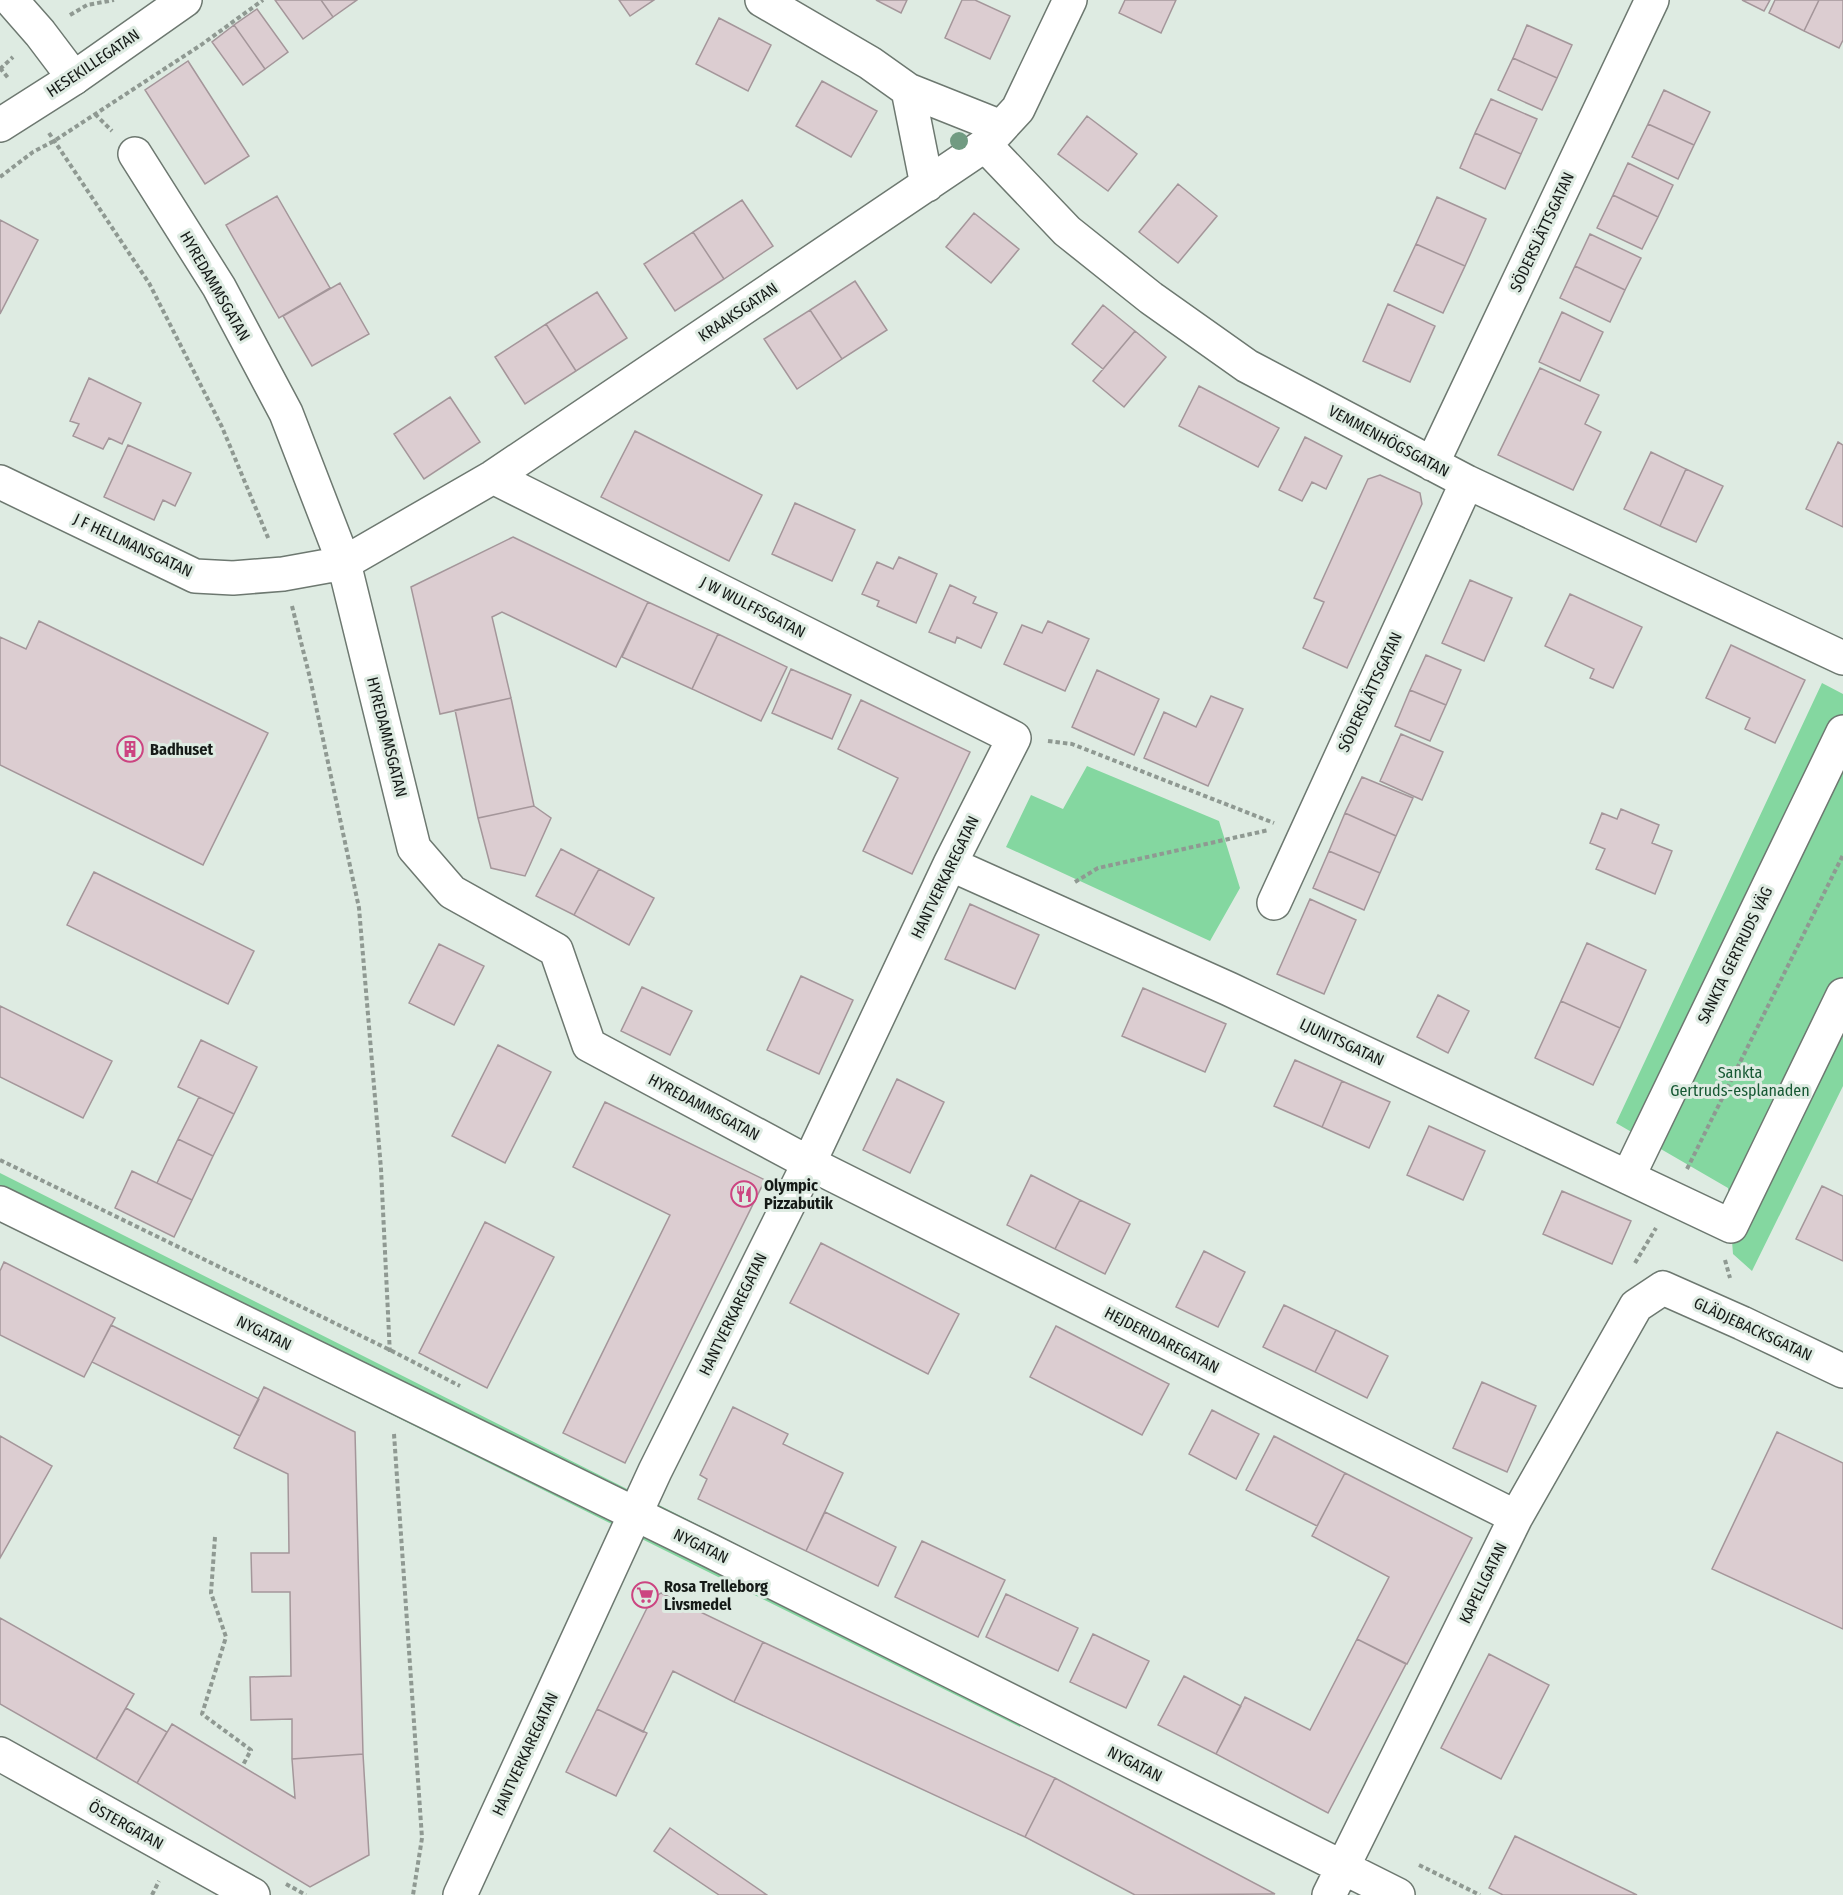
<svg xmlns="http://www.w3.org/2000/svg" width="1843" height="1895" viewBox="0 0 1843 1895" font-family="'Fira Sans Condensed',sans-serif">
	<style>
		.green { fill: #84d7a0 }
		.building { fill: #dccdd1; stroke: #a4969a; stroke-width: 1.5 }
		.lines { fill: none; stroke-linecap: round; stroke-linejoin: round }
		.minor-casing { stroke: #6d7870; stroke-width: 36 }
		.tertiary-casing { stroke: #6d7870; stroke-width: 36 }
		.path { stroke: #8f9992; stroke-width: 4; stroke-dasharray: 4.5 3; stroke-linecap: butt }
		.minor { stroke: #fff; stroke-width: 33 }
		.tertiary { stroke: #fff; stroke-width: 33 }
		.tree { fill: #719b82 }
		.labels { text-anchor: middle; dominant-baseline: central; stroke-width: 6; stroke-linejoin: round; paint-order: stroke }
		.street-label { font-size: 16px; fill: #151a17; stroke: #deebe2 }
		.poi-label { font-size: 16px; font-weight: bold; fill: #151a17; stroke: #deebe2; text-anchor: start }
		.park-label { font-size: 16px; fill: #175934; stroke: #deebe2 }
	</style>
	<rect width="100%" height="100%" fill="#deebe2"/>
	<path class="green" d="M1822,683l21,11v392l-91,185 -19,-17 -5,-66 -112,-65z
		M1087,766l132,55 21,67 -30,53 -204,-94 25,-52 32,14z
		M0,1173l1034,521 -14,33 -1020,-507z"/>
	<path class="building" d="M275,0h46l12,17 -30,22z
		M321,0h36l-24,17z
		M619,0h35l-24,16z
		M876,0h31l-6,13z
		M962,0h13l35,16 -20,43 -45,-21z
		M1125,0h51l-15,33 -42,-20z
		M1742,0h28l-6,11z
		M1775,0h44l-15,31 -35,-18z
		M1819,0h24v40l-4,8 -35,-17z
		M257,9l31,43 -23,17 -31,-44z
		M719,18l52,27 -23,46 -52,-27z
		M234,25l31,44 -22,16 -31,-43z
		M1527,25l45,20 -15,33 -44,-20z
		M1513,58l44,20 -15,32 -44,-20z
		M188,61l61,95 -44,28 -60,-94z
		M822,81l55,30 -26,46 -55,-31z
		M1664,90l46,22 -16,33 -46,-21z
		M1491,99l46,20 -16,35 -46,-21z
		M1087,116l50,38 -29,37 -50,-37z
		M1648,124l46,21 -16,34 -46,-22z
		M1475,133l46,21 -16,35 -45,-21z
		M1628,163l45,22 -15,32 -45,-22z
		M1178,184l39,32 -39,47 -39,-31z
		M1613,195l45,22 -16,32 -45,-21z
		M277,196l53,92 -51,30 -53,-93z
		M1437,197l49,22 -21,47 -49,-22z
		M742,200l31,46 -49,33 -31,-47z
		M974,213l45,36 -28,34 -45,-36z
		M0,220l38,20 -38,74z
		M693,232l31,47 -49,32 -31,-47z
		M1590,234l51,24 -16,32 -50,-24z
		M1416,244l49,22 -22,47 -49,-22z
		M1575,266l50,24 -15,32 -50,-24z
		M855,281l32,49 -45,29 -32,-49z
		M340,283l29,51 -57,32 -29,-50z
		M597,292l30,46 -51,33 -30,-47z
		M1388,304l47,22 -25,56 -47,-21z
		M1103,305l32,26 -32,38 -31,-25z
		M810,310l32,49 -45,30 -33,-50z
		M1562,312l41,20 -23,49 -41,-19z
		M546,324l30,47 -51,33 -30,-47z
		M1135,331l31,26 -42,50 -31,-26z
		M1540,368l59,27 -14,29 16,8 -28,58 -75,-35z
		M89,378l52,25 -19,41 -13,-6 -6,11 -30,-13 6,-12 -9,-3z
		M1199,386l80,42 -21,39 -79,-41z
		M450,397l30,45 -56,37 -30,-45z
		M635,431l127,64 -33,66 -128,-64z
		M1305,437l37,19 -16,33 -14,-7 -10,19 -23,-11z
		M1838,442l5,3v82l-37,-18z
		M128,445l63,28 -16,33 -12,-6 -9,20 -50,-23z
		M1651,452l35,17 -26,57 -36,-17z
		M1686,469l37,17 -27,56 -36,-16z
		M1380,475l40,18 2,11 -75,164 -44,-20 21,-46 -10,-4 54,-119z
		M795,503l60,27 -23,51 -60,-27z
		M513,537l135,65 -32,65 -114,-55 -10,5 19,81 -71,16 -29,-127z
		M899,557l38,17 -21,49 -39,-17 2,-5 -17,-7 15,-32 16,7z
		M1470,580l42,18 -28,63 -42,-18z
		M950,585l26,12 -3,6 24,10 -16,35 -24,-11 -2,6 -26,-11z
		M1570,594l72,33 -29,61 -23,-10 4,-9 -49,-23z
		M648,602l70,32 -26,55 -70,-32z
		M39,621l229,112 -65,132 -203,-100v-128l26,12z
		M1048,621l41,18 -24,52 -61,-27 18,-39 20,8z
		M718,634l69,33 -26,54 -69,-32z
		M1731,645l74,35 -30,63 -30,-14 5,-11 -44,-20z
		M1426,655l35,15 -15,35 -36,-15z
		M791,669l60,26 -19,44 -60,-26z
		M1097,670l62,29 -25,56 -62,-28z
		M1410,690l36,15 -16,36 -35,-15z
		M1211,696l32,13 -35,77 -64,-28 20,-46 32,15z
		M511,698l23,108 -56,12 -23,-108z
		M861,700l109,52 -58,122 -49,-23 35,-73 -60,-29z
		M1401,734l42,18 -21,48 -42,-19z
		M1362,777l51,21 -17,38 -51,-23z
		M534,806l17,12 -26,58 -34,-8 -13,-50z
		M1621,809l38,16 -7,18 20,8 -17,43 -59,-25 9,-20 -15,-6 12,-30 15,6z
		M1345,813l51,23 -16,37 -51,-22z
		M561,849l38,20 -25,46 -38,-19z
		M1329,851l51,22 -16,37 -51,-22z
		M599,869l55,29 -25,47 -55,-30z
		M94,872l160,79 -26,53 -161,-79z
		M1310,899l46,21 -32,74 -47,-20z
		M970,904l69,31 -24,54 -70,-30z
		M1587,943l59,27 -26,58 -59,-27z
		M439,944l45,22 -30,59 -45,-22z
		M801,976l52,24 -34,74 -52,-24z
		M642,987l50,24 -22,44 -49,-24z
		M1143,988l83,36 -21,48 -83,-36z
		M1438,995l31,16 -21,42 -31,-16z
		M1561,1001l59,27 -27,57 -58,-27z
		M0,1006l112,55 -29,57 -83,-41z
		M201,1040l56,27 -23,47 -56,-27z
		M498,1045l53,27 -46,91 -53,-27z
		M1295,1060l47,21 -20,46 -48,-21z
		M897,1079l47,23 -34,71 -47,-23z
		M1342,1081l48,21 -21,46 -47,-21z
		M199,1097l35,17 -21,42 -35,-17z
		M605,1102l160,78 -140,283 -62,-30 107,-218 -97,-48z
		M1429,1126l56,25 -22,49 -56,-25z
		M178,1139l35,17 -21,44 -35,-17z
		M132,1171l60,29 -18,37 -59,-29z
		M1031,1175l49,25 -25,49 -48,-24z
		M1822,1186l21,10v65l-47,-22z
		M1562,1191l69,30 -19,43 -69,-30z
		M1080,1200l50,24 -25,50 -50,-25z
		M485,1222l69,35 -67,131 -68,-35z
		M821,1243l138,71 -31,60 -138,-71z
		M1204,1251l41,21 -27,55 -42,-20z
		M4,1262l111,56 -31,59 -84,-42v-64z
		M1284,1305l52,25 -21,42 -52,-25z
		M111,1325l148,74 -19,37 -148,-74z
		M1056,1326l113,58 -27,51 -112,-58z
		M1336,1330l52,26 -21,42 -52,-26z
		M1482,1382l54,24 -29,66 -54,-24z
		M264,1387l91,45 8,322 -71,5v-40l-41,1 -1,-43 41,-1 -1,-84h-38l-1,-39h38l-1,-79 -54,-26z
		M733,1407l55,27 -5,10 60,29 -37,78 -108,-52 9,-20 -7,-4z
		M1212,1410l47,24 -23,45 -47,-25z
		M1777,1432l66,31v166l-131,-60z
		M0,1436l52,30 -52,92z
		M1274,1436l71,37 -28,53 -71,-36z
		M1345,1473l127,65 -65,126 -50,-25 32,-62 -77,-41z
		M825,1512l71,35 -18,39 -72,-35z
		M922,1541l83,39 -27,57 -83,-40z
		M661,1593l102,49 -29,60 -61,-31 -30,61 -46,-23 55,-111z
		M1006,1594l72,34 -20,43 -72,-34z
		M0,1618l134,76 -38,65 -96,-55z
		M1093,1634l56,27 -23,47 -56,-26z
		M1357,1639l49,25 -78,149 -112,-59 29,-57 65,33z
		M763,1642l292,136 -30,59 -291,-135z
		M1489,1654l60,31 -48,94 -60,-31z
		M1184,1676l57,30 -25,48 -58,-29z
		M126,1708l41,24 -30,51 -41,-24z
		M597,1709l50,24 -31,63 -50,-24z
		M172,1724l123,74 -3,-39 71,-5 6,101 -59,32 -173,-104z
		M1055,1778l220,116 -140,1 -110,-58z
		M670,1828l97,67h-48l-65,-44z
		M1515,1836l122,59h-134l-14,-7z"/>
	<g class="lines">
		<g class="minor-casing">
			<path id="minor" d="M11,0l29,33 34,45
				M762,0l108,63 38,27 93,37
				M908,90l19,95
				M985,145l82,86 84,67 96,68 220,116 376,176
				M135,154l84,133 67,126 58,150 70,285 38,44 104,58 33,95 220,118 707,354
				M1432,464l220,-464
				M0,482l195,94 38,2 50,-4 61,-11 149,-86 492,-332 33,-36 52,-109
				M950,864l279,125 502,237 112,-231
				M1274,903l193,-421
				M1628,1177l215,-445
				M0,1203l709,347 689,345
				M0,1754l253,141
				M460,1895l195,-424 154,-308 141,-299 64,-126 -521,-261
				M1329,1895l187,-378 120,-211 27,-18 79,35 101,48"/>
		</g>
		<g class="tertiary-casing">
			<path id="tertiary" d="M0,125l74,-47 111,-78"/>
		</g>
		<path class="path" d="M70,15l17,-10 27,-5
			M0,68l9,11
			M0,69l13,-12
			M95,114l17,17
			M49,133l100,150 73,144 47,113
			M0,177l33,-25 21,-11 147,-96 62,-45
			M292,606l18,72 49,230 22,261 9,186
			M1048,741l24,3 202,79
			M1075,882l23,-14 171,-38
			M0,1160l390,190 70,36
			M1687,1169l156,-314
			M1725,1260l5,18
			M1635,1263l21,-35
			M394,1434l28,404 -9,57
			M215,1537l-4,56 15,44 -24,77 49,36 -8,15
			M1419,1865l61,30
			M286,1884l20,11
			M152,1895l7,-14"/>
		<use href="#minor" class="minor"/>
		<use href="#tertiary" class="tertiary"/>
	</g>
	<circle class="tree" cx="959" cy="141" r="9"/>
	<defs>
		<g id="building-ring" transform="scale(1.35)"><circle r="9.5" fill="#deebe2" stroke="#cc4481" stroke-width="1.5"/><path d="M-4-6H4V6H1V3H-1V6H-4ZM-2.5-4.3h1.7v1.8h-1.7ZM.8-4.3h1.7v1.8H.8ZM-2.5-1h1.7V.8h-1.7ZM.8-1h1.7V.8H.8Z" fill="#cc4481"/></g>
		<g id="restaurant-ring" transform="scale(1.35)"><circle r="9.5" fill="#deebe2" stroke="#cc4481" stroke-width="1.5"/><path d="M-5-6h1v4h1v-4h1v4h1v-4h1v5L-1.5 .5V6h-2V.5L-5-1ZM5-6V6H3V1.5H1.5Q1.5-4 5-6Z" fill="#cc4481"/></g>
		<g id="supermarket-ring" transform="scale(1.35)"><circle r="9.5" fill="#deebe2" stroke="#cc4481" stroke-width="1.5"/><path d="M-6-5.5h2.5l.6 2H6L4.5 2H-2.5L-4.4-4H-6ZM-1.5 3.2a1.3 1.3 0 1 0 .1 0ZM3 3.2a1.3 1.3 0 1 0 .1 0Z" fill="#cc4481"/></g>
	</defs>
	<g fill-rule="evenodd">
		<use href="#building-ring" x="130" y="749"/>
		<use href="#restaurant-ring" x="744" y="1194"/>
		<use href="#supermarket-ring" x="645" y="1595"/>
	</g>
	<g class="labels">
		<g class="street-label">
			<text transform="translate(93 63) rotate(-34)">HESEKILLEGATAN</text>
			<text transform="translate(1542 232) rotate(-65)">SÖDERSLÄTTSGATAN</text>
			<text transform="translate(215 286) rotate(60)">HYREDAMMSGATAN</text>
			<text transform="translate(738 312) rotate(-34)">KRAAKSGATAN</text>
			<text transform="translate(1389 441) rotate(28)">VEMMENHÖGSGATAN</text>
			<text transform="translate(133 545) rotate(25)">J F HELLMANSGATAN</text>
			<text transform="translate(753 607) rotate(27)">J W WULFFSGATAN</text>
			<text transform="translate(1370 692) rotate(-65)">SÖDERSLÄTTSGATAN</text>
			<text transform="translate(387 737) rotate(76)">HYREDAMMSGATAN</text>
			<text transform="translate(945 877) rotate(-64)">HANTVERKAREGATAN</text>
			<text transform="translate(1735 955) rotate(-64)">SANKTA GERTRUDS VÄG</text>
			<text transform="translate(1342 1042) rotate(25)">LJUNITSGATAN</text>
			<text transform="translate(704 1107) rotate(28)">HYREDAMMSGATAN</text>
			<text transform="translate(733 1314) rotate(-64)">HANTVERKAREGATAN</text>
			<text transform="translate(1753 1329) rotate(25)">GLÄDJEBACKSGATAN</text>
			<text transform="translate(264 1333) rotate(26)">NYGATAN</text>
			<text transform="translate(1162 1340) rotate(27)">HEJDERIDAREGATAN</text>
			<text transform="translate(701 1546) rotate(26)">NYGATAN</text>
			<text transform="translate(1483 1583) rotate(-64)">KAPELLGATAN</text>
			<text transform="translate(525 1754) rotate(-65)">HANTVERKAREGATAN</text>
			<text transform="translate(1135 1764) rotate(27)">NYGATAN</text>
			<text transform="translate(126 1825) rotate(29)">ÖSTERGATAN</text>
		</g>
		<g class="poi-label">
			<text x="150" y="749">Badhuset</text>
			<text x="764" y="1185">Olympic<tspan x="764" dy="18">Pizzabutik</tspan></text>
			<text x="664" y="1586">Rosa Trelleborg<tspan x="664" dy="18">Livsmedel</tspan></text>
		</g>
		<g class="park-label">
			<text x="1740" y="1072">Sankta<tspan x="1740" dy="18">Gertruds-esplanaden</tspan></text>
		</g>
	</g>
</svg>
